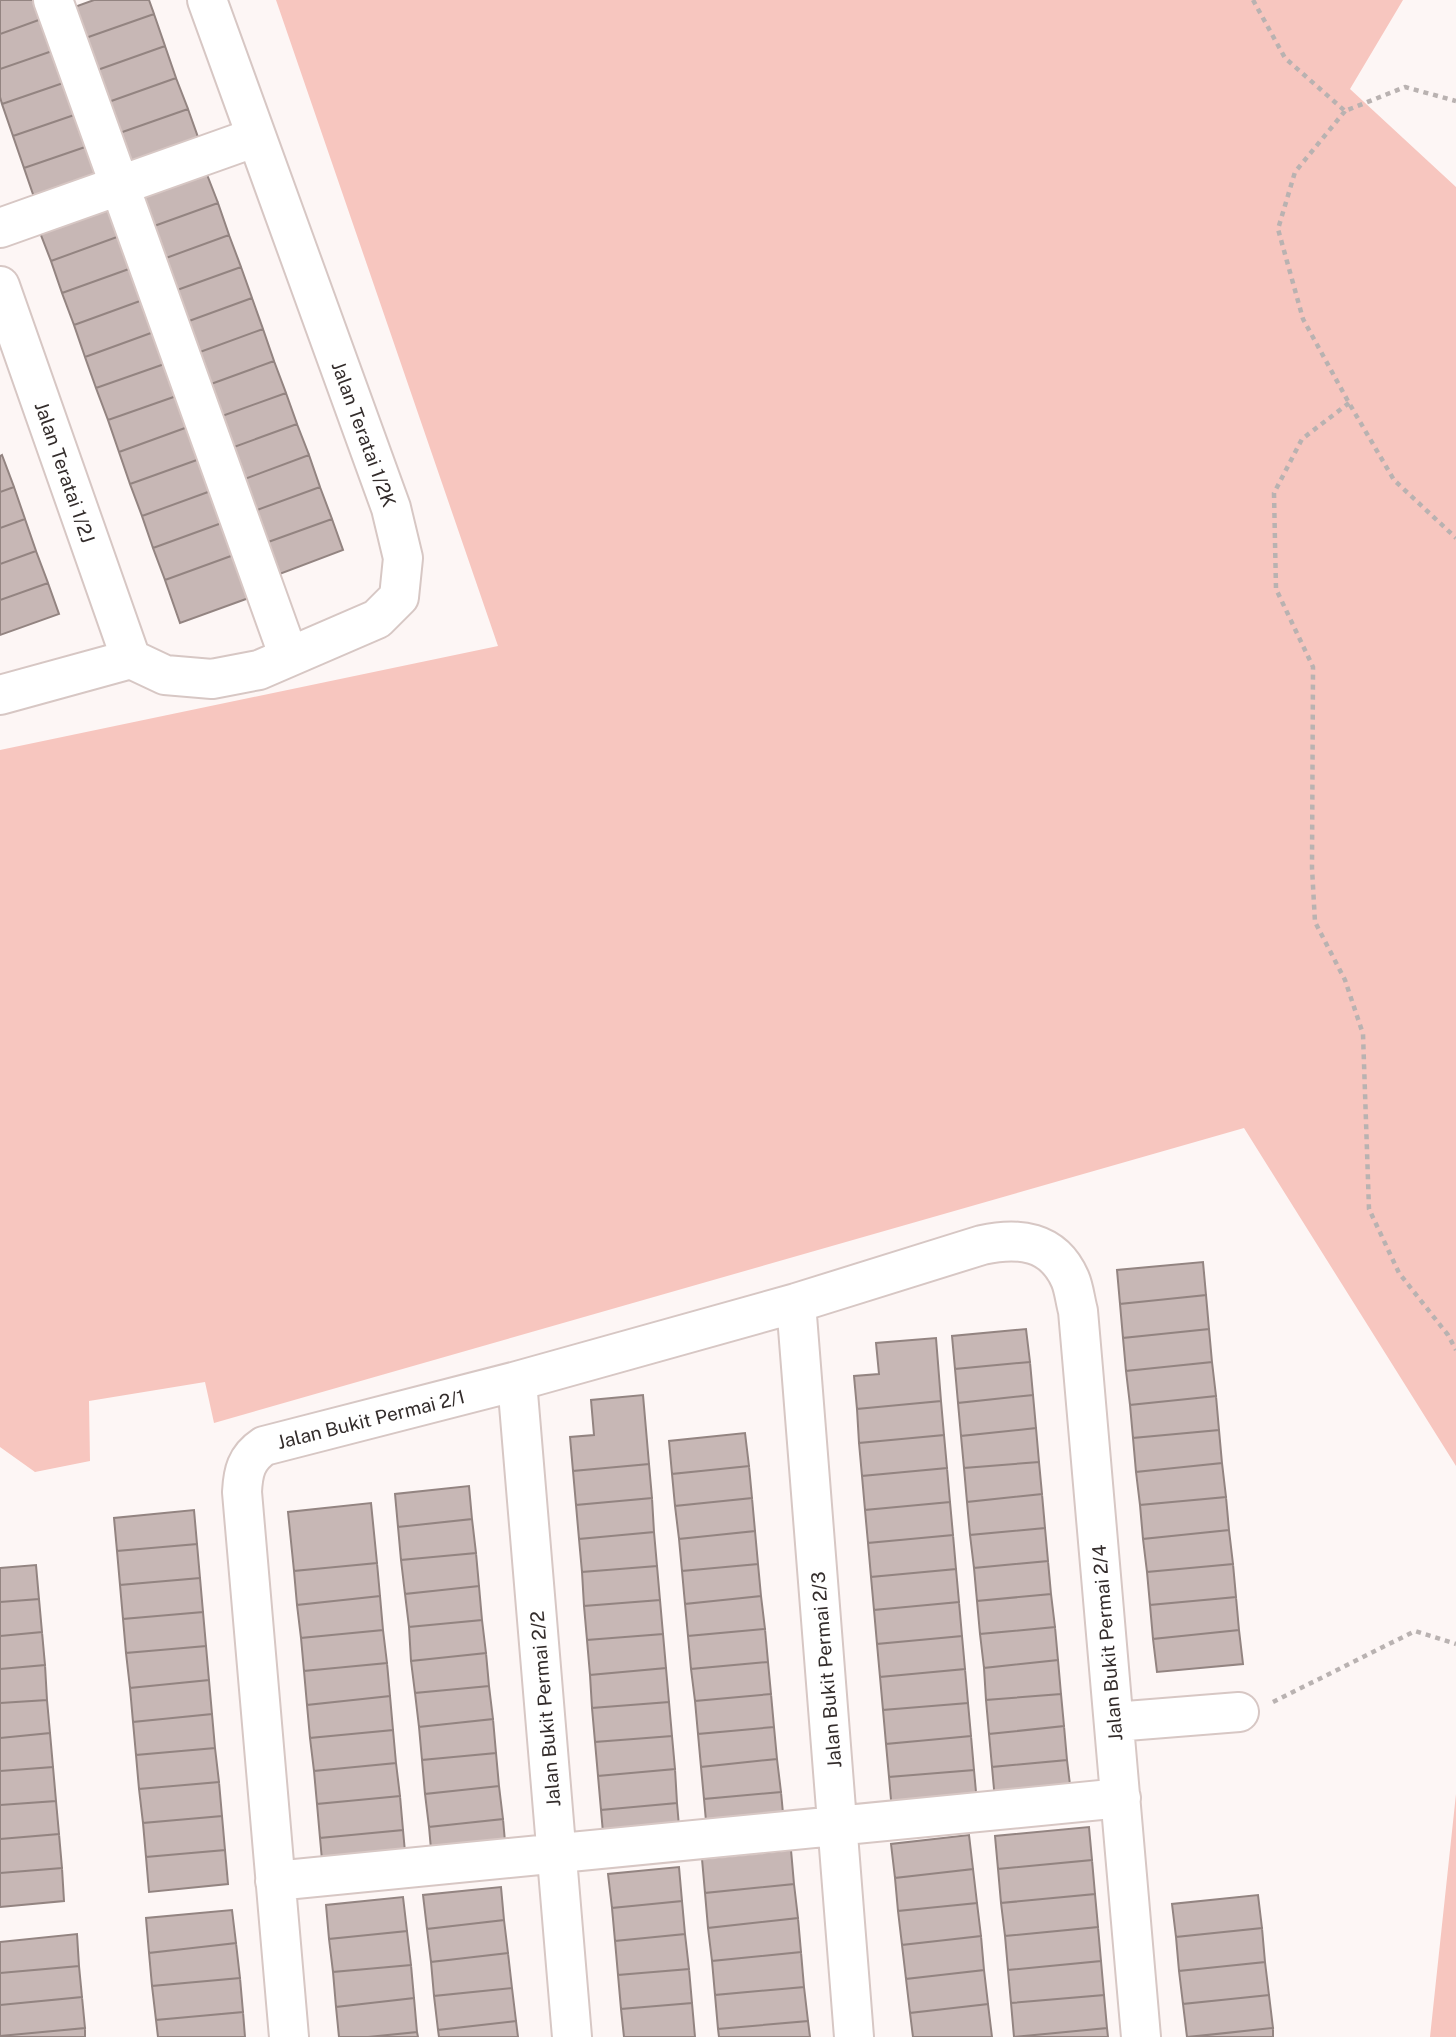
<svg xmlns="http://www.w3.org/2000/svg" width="1456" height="2037" viewBox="0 0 1456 2037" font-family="'Public Sans',sans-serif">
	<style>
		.green { fill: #f7c6bf }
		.building { fill: #c7b7b5; stroke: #938481; stroke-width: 2 }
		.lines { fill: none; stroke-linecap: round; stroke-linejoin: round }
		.minor-casing { stroke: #d7c7c4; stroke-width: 42 }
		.path { stroke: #b9b2b1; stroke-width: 4.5; stroke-dasharray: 5 5; stroke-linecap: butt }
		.minor { stroke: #fff; stroke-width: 38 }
		.labels { text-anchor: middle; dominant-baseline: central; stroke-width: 6; stroke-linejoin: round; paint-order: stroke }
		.street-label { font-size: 19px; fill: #332c2b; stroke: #fff }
	</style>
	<rect width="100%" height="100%" fill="#fdf6f5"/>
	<path class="green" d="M276,0h1127l-53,89 106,98v1279l-212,-338 -1030,295 -9,-41 -116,19 1,60 -55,11 -35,-25v-697l498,-104z
		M1456,1794v243h-26z"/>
	<path class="building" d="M0,0h42l5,17 -47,17z
		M94,0h55l5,14 -77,27 -11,-31z
		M154,14l11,32 -76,27 -12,-32z
		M47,17l11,32 -58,20v-35z
		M165,46l11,32 -76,27 -11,-32z
		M58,49l11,32 -67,23 -2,-7v-28z
		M176,78l12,31 -77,27 -11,-31z
		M69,81l11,32 -67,23 -11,-32z
		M188,109l11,31 -77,28 -11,-32z
		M80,113l11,32 -67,23 -11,-32z
		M91,145l10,32 -66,23 -11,-32z
		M206,172l12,31 -75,27 -11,-31z
		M117,201l11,32 -77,28 -12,-31z
		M218,203l11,32 -74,27 -12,-32z
		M128,233l12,32 -78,28 -11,-32z
		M229,235l12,32 -75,27 -11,-32z
		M140,265l11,32 -77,28 -12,-32z
		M241,267l11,31 -74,27 -12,-31z
		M151,297l11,32 -77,28 -11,-32z
		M252,298l11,31 -74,27 -11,-31z
		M162,329l11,32 -77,27 -11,-31z
		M263,329l11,32 -74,27 -11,-32z
		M173,361l12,32 -77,27 -12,-32z
		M274,361l12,32 -75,27 -11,-32z
		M185,393l11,31 -77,28 -11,-32z
		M286,393l11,31 -74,27 -12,-31z
		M196,424l12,32 -78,28 -11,-32z
		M297,424l12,31 -75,28 -11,-32z
		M2,455l12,32 -14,5v-36z
		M309,455l11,32 -74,27 -12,-31z
		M208,456l11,32 -77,28 -12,-32z
		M14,487l11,32 -25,9v-36z
		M320,487l12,32 -75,27 -11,-32z
		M219,488l11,32 -77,28 -11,-32z
		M25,519l11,32 -36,13v-36z
		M332,519l11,31 -74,28 -12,-32z
		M230,520l12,32 -77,28 -12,-32z
		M36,551l12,32 -48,17v-36z
		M242,552l15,43 -77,28 -15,-43z
		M48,583l11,31 -59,21v-35z
		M1203,1262l3,33 -86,9 -3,-34z
		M1206,1295l3,34 -86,9 -3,-34z
		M1026,1329l4,33 -75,7 -3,-33z
		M1209,1329l3,33 -86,9 -3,-33z
		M936,1338l5,63 -84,8 -3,-33 25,-2 -3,-31z
		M1030,1362l3,33 -75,8 -3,-34z
		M1212,1362l4,34 -86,9 -4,-34z
		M643,1395l6,69 -76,7 -3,-34 24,-2 -3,-35z
		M1033,1395l3,33 -75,8 -3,-33z
		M1216,1396l3,34 -86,8 -3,-33z
		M941,1401l3,34 -85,8 -2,-34z
		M1036,1428l3,34 -75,6 -3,-32z
		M1219,1430l3,33 -86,9 -3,-34z
		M745,1433l4,33 -77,8 -3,-33z
		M944,1435l3,33 -85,8 -3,-33z
		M1039,1462l3,32 -75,8 -3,-34z
		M1222,1463l4,34 -86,8 -4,-33z
		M649,1464l3,34 -76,7 -3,-34z
		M749,1466l3,32 -77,8 -3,-32z
		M947,1468l3,34 -85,8 -3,-34z
		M469,1486l3,33 -74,8 -3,-33z
		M1042,1494l3,34 -75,7 -3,-33z
		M1226,1497l3,33 -86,9 -3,-34z
		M652,1498l2,34 -75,7 -3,-34z
		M752,1498l3,33 -76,8 -4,-33z
		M950,1502l3,33 -85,8 -3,-33z
		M371,1503l6,60 -83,8 -6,-59z
		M194,1510l3,34 -80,7 -3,-33z
		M472,1519l4,34 -75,7 -3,-33z
		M1045,1528l3,33 -74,7 -4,-33z
		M1229,1530l4,34 -86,8 -4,-33z
		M755,1531l3,33 -76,7 -3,-32z
		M654,1532l3,34 -75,6 -3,-33z
		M953,1535l3,34 -85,8 -3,-34z
		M197,1544l3,34 -80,7 -3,-34z
		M476,1553l3,33 -74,8 -4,-34z
		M1048,1561l3,33 -74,7 -3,-33z
		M377,1563l3,33 -83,9 -3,-34z
		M758,1564l3,32 -76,8 -3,-33z
		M1233,1564l3,33 -86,8 -3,-33z
		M36,1565l3,34 -39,3v-34z
		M657,1566l3,34 -76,6 -2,-34z
		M956,1569l3,33 -85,8 -3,-33z
		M200,1578l3,34 -80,7 -3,-34z
		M479,1586l3,34 -73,7 -4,-33z
		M1051,1594l4,33 -75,7 -3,-33z
		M380,1596l3,34 -82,8 -4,-33z
		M761,1596l4,33 -77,7 -3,-32z
		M1236,1597l3,33 -86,9 -3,-34z
		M39,1599l3,33 -42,4v-34z
		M660,1600l3,34 -76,6 -3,-34z
		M959,1602l3,34 -85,8 -3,-34z
		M203,1612l3,34 -80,7 -3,-34z
		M482,1620l4,33 -75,8 -2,-34z
		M1055,1627l3,33 -74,8 -4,-34z
		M765,1629l3,33 -77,7 -3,-33z
		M383,1630l4,33 -83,8 -3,-33z
		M1239,1630l4,34 -86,8 -4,-33z
		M42,1632l3,33 -45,4v-33z
		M663,1634l3,34 -76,7 -3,-35z
		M962,1636l3,33 -85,8 -3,-33z
		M206,1646l3,34 -79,8 -4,-35z
		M486,1653l3,33 -74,7 -4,-32z
		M1058,1660l3,34 -75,6 -2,-32z
		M768,1662l3,32 -76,7 -4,-32z
		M387,1663l3,33 -83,9 -3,-34z
		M45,1665l2,35 -47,3v-34z
		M666,1668l3,34 -77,6 -2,-33z
		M965,1669l3,34 -85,7 -3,-33z
		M209,1680l3,34 -79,8 -3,-34z
		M489,1686l4,33 -74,8 -4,-34z
		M771,1694l3,33 -76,7 -3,-33z
		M1061,1694l3,32 -75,8 -3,-34z
		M390,1696l3,34 -83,8 -3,-33z
		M47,1700l3,33 -50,5v-35z
		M669,1702l3,34 -77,6 -3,-34z
		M968,1703l3,33 -85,8 -3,-34z
		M212,1714l3,34 -79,7 -3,-33z
		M493,1719l3,34 -74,7 -3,-33z
		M1064,1726l3,34 -75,7 -3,-33z
		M774,1727l3,32 -76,8 -3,-33z
		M393,1730l3,33 -82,8 -4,-33z
		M50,1733l3,34 -53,4v-33z
		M672,1736l3,33 -77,7 -3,-34z
		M971,1736l3,34 -85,7 -3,-33z
		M215,1748l4,34 -80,7 -3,-34z
		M496,1753l3,33 -74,8 -3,-34z
		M777,1759l4,33 -77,7 -3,-32z
		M1067,1760l4,33 -76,7 -3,-33z
		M396,1763l4,33 -83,8 -3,-33z
		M53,1767l3,34 -56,4v-34z
		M675,1769l2,34 -76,7 -3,-34z
		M974,1770l3,33 -85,8 -3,-34z
		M219,1782l3,34 -79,7 -4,-34z
		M499,1786l4,33 -74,8 -4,-33z
		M781,1792l3,32 -77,8 -3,-33z
		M400,1796l3,34 -83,8 -3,-34z
		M56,1801l3,33 -59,5v-34z
		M677,1803l3,35 -76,6 -3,-34z
		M222,1816l3,34 -79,7 -3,-34z
		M503,1819l3,34 -74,7 -3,-33z
		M1089,1827l3,33 -94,9 -3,-33z
		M403,1830l3,33 -83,8 -3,-33z
		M59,1834l3,34 -62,5v-34z
		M969,1835l4,34 -78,9 -4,-34z
		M225,1850l3,34 -79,8 -3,-35z
		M791,1850l3,34 -89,9 -3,-34z
		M1092,1860l3,34 -94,9 -3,-34z
		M679,1867l3,34 -70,7 -4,-34z
		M62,1868l2,33 -64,6v-34z
		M973,1869l4,34 -79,8 -3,-33z
		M794,1884l4,34 -90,10 -3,-35z
		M501,1887l3,33 -77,9 -4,-34z
		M1095,1894l3,33 -93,9 -4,-33z
		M1258,1895l4,33 -86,9 -4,-33z
		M403,1897l4,34 -78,8 -3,-34z
		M682,1901l3,33 -70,7 -3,-33z
		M977,1903l4,33 -79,9 -4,-34z
		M232,1910l4,33 -87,10 -3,-35z
		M798,1918l3,34 -89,9 -4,-33z
		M504,1920l4,33 -77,9 -4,-33z
		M1098,1927l3,34 -93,9 -3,-34z
		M1262,1928l3,34 -86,9 -3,-34z
		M407,1931l4,34 -78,7 -4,-33z
		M77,1934l2,32 -79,7v-31z
		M685,1934l4,35 -71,6 -3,-34z
		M981,1936l3,34 -78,9 -4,-34z
		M236,1943l4,35 -88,8 -3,-33z
		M801,1952l3,35 -89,8 -3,-34z
		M508,1953l4,35 -78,8 -3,-34z
		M1101,1961l3,34 -93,8 -3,-33z
		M1265,1962l4,33 -86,9 -4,-33z
		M411,1965l3,33 -78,9 -3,-35z
		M79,1966l3,31 -82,8v-32z
		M689,1969l3,34 -71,6 -3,-34z
		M984,1970l4,34 -78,9 -4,-34z
		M240,1978l3,34 -87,8 -4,-34z
		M804,1987l4,34 -90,8 -3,-34z
		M512,1988l4,33 -78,9 -4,-34z
		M1104,1995l3,33 -93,9 -3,-34z
		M1269,1995l4,33 -86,9 -4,-33z
		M82,1997l3,31 -85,8v-31z
		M414,1998l3,34 -49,5h-29l-3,-30z
		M692,2003l3,34h-71l-3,-28z
		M988,2004l4,33h-79l-3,-24z
		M243,2012l2,25h-87l-2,-17z
		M516,2021l2,16h-79l-1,-7z
		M808,2021l2,16h-91l-1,-8z
		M85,2028v9h-85v-1z
		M1107,2028l1,9h-94z
		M1273,2028v9h-84z
		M417,2032l1,5h-50z"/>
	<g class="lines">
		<g class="minor-casing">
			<path id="minor" d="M53,0l236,657
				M0,228l256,-91
				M0,286l131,373
				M131,659l34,16 47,4 47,-9 118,-51 22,-22 4,-39 -12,-50 -184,-508
				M0,695l131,-36
				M796,1303l58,734
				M517,1381l55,656
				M1114,1722l125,-10
				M275,1881l846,-83
				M289,2037l-47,-545c1,-20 4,-34 22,-46l253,-65 279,-78 186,-58c36,-8 71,-5 88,34 4,9 5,21 8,32l63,726"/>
		</g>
		<path class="path" d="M1253,0l32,58 60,53 60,-24 51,14
			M1345,111l-50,61 -17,57 25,90 46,84 45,77 62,58
			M1349,403l-47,36 -28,54 2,96 37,78 -1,201 3,54 30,58 18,54 6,175 30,64 49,62 8,15
			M1273,1702l142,-71 41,13"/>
		<use href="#minor" class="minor"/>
	</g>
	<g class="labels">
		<g class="street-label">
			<text transform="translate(364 434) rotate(70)">Jalan Teratai 1/2K</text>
			<text transform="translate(65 472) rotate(71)">Jalan Teratai 1/2J</text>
			<text transform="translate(371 1419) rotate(-14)">Jalan Bukit Permai 2/1</text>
			<text transform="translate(1107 1643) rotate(-95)">Jalan Bukit Permai 2/4</text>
			<text transform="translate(826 1670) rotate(-95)">Jalan Bukit Permai 2/3</text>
			<text transform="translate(545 1709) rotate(-95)">Jalan Bukit Permai 2/2</text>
		</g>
	</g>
</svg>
